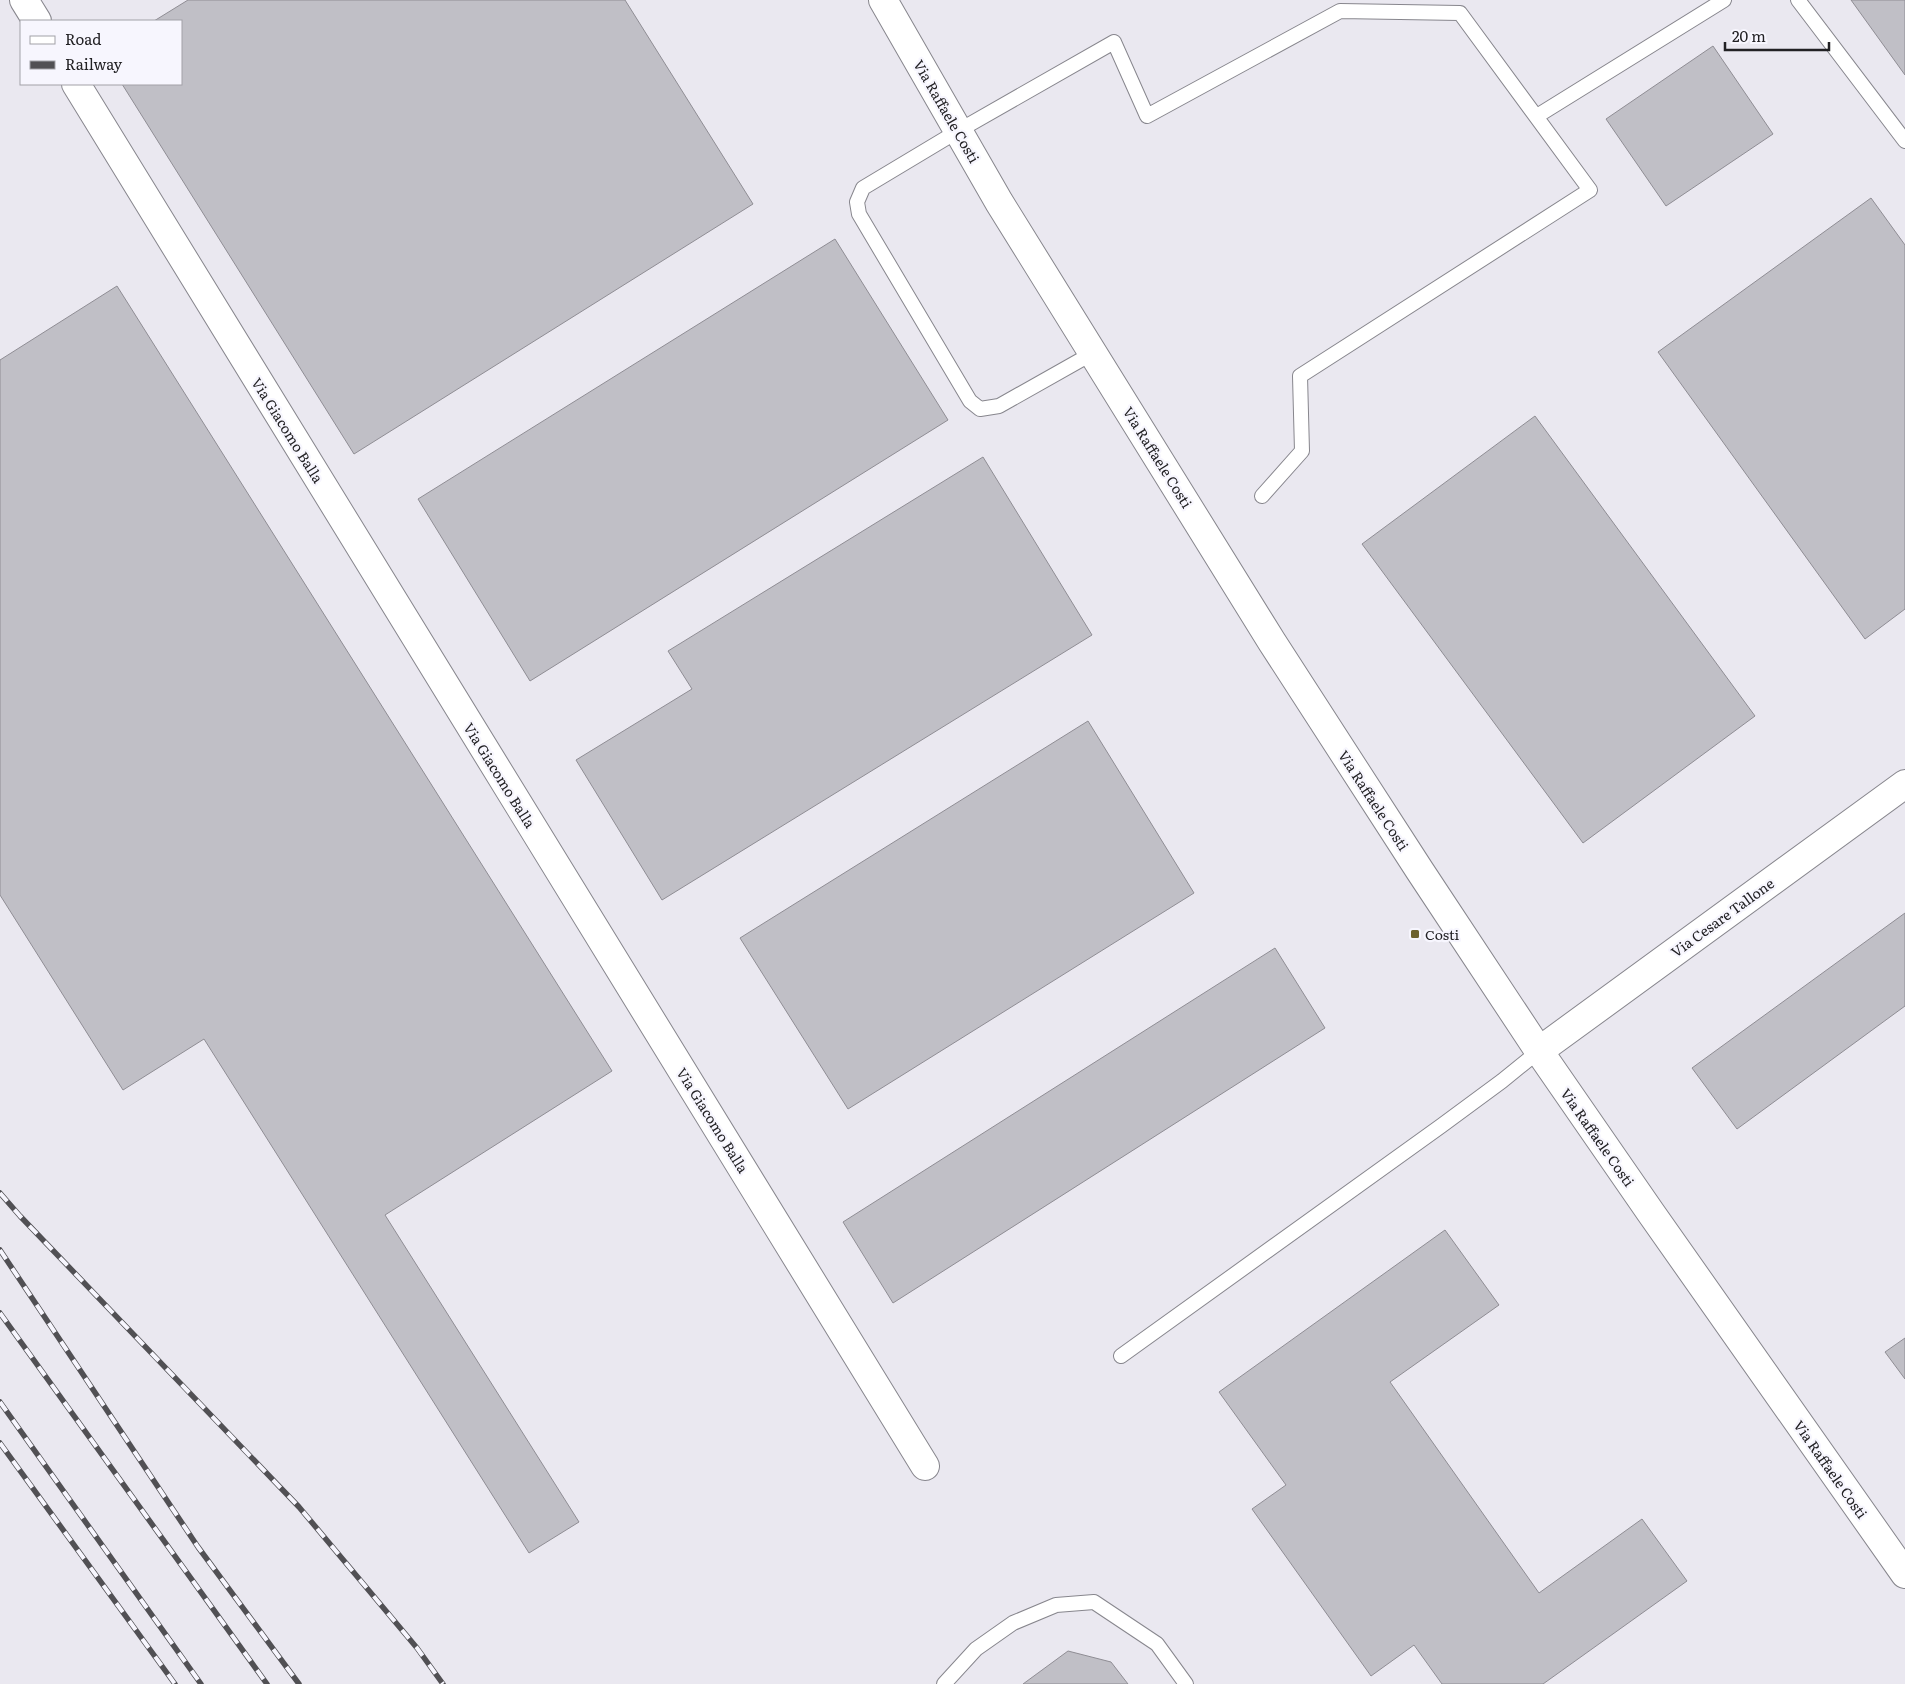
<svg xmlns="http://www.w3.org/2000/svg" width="1905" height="1684" viewBox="0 0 1905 1684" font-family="Literata,serif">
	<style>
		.building { fill: #c0bfc6; stroke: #8f8d94 }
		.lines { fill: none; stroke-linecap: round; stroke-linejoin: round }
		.service-casing { stroke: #87868d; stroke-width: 16 }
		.minor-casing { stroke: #87868d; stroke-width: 30 }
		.tertiary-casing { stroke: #87868d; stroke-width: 30 }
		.service { stroke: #fff; stroke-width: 14 }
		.minor { stroke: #fff; stroke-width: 28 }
		.tertiary { stroke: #fff; stroke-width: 28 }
		.rail-casing { stroke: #515054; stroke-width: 5.5 }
		.rail { stroke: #f7f6fe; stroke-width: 4; stroke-dasharray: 11; stroke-linecap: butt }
		.poi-dot { fill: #6d622f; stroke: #f7f6fe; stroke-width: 2 }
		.labels { text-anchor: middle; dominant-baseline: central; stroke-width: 4.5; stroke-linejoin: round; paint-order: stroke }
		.street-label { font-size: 14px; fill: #222124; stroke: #f7f6fe }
		.poi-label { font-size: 14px; fill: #222124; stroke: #f7f6fe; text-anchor: start }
	</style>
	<rect width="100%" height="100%" fill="#eae8f0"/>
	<path class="building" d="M188,0h437l128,204 -399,250 -232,-370h59v-63h-27z
		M1851,0h54v75z
		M1713,46l60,88 -107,72 -60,-87z
		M1871,198l34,47v364l-40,30 -207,-287z
		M835,239l113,181 -418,261 -112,-182z
		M117,286l495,785 -227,144 194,307 -50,31 -325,-514 -81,51 -123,-195v-535z
		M1535,416l220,300 -172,127 -221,-299z
		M983,457l109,178 -430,265 -86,-140 116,-71 -24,-38z
		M1088,721l106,172 -346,216 -108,-171z
		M1905,913v93l-168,123 -45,-61z
		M1275,948l50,80 -432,275 -50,-81z
		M1445,1230l54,75 -109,77 149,211 103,-74 45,62 -144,103h-101l-28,-39 -43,31 -119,-167 34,-24 -67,-93z
		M1905,1338v41l-20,-27z
		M1068,1651l43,11 17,22h-105z"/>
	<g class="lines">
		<g class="service-casing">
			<path id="service" d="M1798,0l107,141
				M1537,116l187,-116
				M1093,353l-94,53 -19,3 -10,-8 -111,-187 -2,-12 6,-14 95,-57 156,-89 33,74 193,-105 120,2 130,177 -290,186 2,75 -40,45
				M1121,1356l320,-230 61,-45 37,-30
				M944,1684l32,-35 37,-26 43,-18 38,-3 63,42 29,40"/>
		</g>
		<g class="minor-casing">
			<path id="minor" d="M24,0l13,21
				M76,84l849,1382
				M1539,1051l366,-267"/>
		</g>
		<g class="tertiary-casing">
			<path id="tertiary" d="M883,0l116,202 273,440 148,229 119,180 112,162 254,361"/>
		</g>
		<use href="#service" class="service"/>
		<use href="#minor" class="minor"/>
		<use href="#tertiary" class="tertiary"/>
		<g class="rail-casing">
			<path id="rail" d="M0,1193l20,23 279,291 118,141 26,36
				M0,1250l198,297 101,137
				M0,1313l267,371
				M0,1402l201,282
				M0,1443l175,241"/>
		</g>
		<use href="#rail" class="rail"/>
	</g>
	<rect class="poi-dot" x="1410" y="929" width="10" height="10" rx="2.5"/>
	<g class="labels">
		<g class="street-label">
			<text transform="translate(947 111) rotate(60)">Via Raffaele Costi</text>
			<text transform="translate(288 430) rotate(58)">Via Giacomo Balla</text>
			<text transform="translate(1158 457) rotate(58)">Via Raffaele Costi</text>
			<text transform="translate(500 775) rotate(58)">Via Giacomo Balla</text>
			<text transform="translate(1374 800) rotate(57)">Via Raffaele Costi</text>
			<text transform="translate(1722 917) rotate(-36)">Via Cesare Tallone</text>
			<text transform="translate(713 1120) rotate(58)">Via Giacomo Balla</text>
			<text transform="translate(1598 1137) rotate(55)">Via Raffaele Costi</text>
			<text transform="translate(1831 1469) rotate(55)">Via Raffaele Costi</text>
		</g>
		<g class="poi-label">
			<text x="1425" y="934">Costi</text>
		</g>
	</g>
	<rect x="20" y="20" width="162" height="65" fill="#f7f6fe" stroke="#a2a1a7"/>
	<rect x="30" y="36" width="25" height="8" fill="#ffffff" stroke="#a2a1a7"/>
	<text x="65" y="45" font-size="15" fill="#222124">Road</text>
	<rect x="30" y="61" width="25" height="8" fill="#515054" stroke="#a2a1a7"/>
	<text x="65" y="70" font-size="15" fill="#222124">Railway</text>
	<path d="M1725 42v8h104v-8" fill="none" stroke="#222124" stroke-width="2.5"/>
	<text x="1732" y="42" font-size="15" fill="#222124" stroke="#f7f6fe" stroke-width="4" paint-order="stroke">20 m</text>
</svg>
